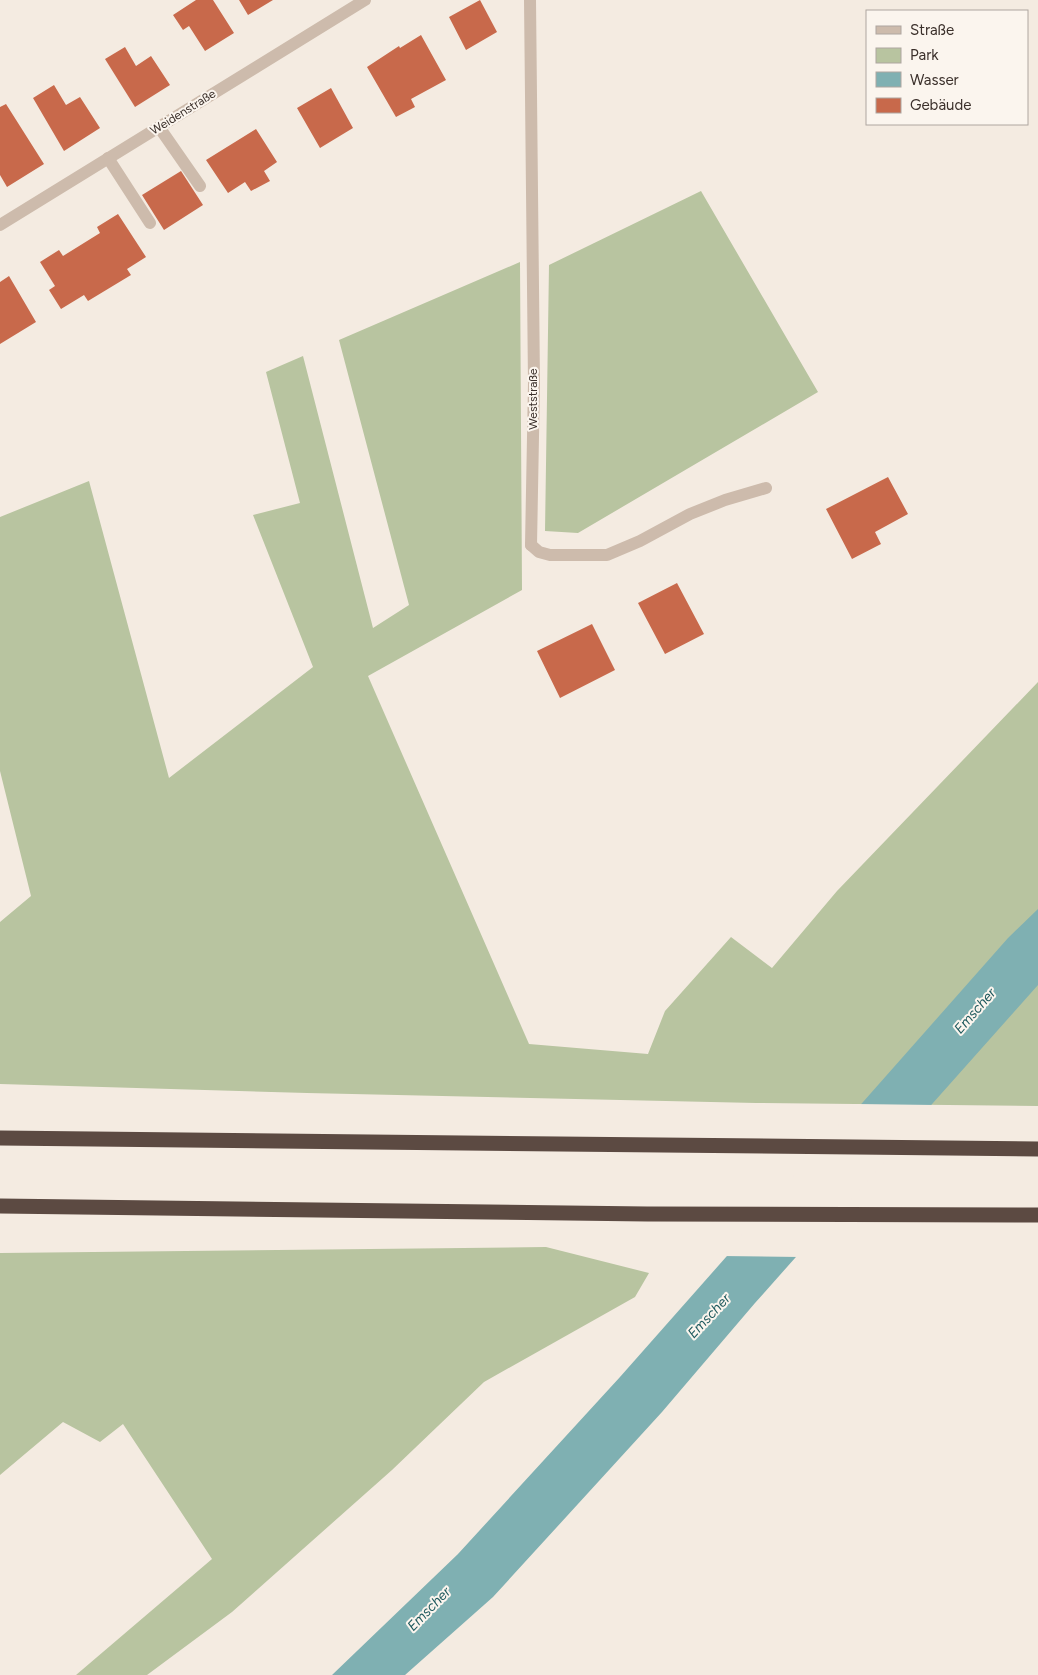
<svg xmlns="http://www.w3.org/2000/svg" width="1038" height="1675" viewBox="0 0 1038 1675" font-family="Figtree,sans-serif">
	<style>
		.green { fill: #b8c4a0 }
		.water { fill: #7fb0b2 }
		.pier { fill: #f4ebe1 }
		.building { fill: #c8694b }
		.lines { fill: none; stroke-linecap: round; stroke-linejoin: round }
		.service { stroke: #cdbbac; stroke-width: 12 }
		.minor { stroke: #cdbbac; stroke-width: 12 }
		.motorway { stroke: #5c4a42; stroke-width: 15 }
		.labels { text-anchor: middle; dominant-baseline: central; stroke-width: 4; stroke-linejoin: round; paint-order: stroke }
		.street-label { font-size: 12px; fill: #3b302b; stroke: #fbf5ee }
		.water-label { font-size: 14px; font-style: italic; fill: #1f5a5e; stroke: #fbf5ee }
	</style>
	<rect width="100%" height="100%" fill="#f4ebe1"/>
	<path class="green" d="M701,191l117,201 -240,141 -33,-2 4,-266z
		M520,262l2,328 -154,86 161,368 119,10 17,-43 66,-74 41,31 65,-77 201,-209v424l-282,-3 -449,-10 -307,-9v-162l31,-26 -31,-125v-254l89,-36 80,297 144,-111 -60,-152 47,-12 -34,-131 37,-16 70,272 36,-23 -70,-265z
		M546,1247l103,26 -14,24 -151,85 -92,88 -160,142 -85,63h-71l136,-116 -89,-135 -23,18 -37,-20 -63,53v-222z"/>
	<path class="water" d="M1038,909v76l-283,318 -93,109 -169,185 -88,78h-73l126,-121 162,-177 388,-439z"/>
	<path class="pier" d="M857,1104l78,1 -135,152 -77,-1z"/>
	<path class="building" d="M196,0h17l21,33 -29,18 -16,-25 -6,4 -10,-15z
		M239,0h34l-25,15z
		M480,0l17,32 -31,18 -17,-33z
		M421,35l25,45 -35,19 4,8 -19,10 -29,-50 32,-21 1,2z
		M125,47l11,19 15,-10 19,29 -35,22 -30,-48z
		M54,85l12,20 14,-8 20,31 -36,23 -31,-53z
		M331,88l22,40 -33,20 -23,-40z
		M6,104l38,60 -37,23 -7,-12v-68z
		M256,129l21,33 -13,9 6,10 -19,10 -6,-9 -17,11 -22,-33z
		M181,171l22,34 -39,25 -22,-35z
		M118,214l28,43 -19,12 4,6 -43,26 -4,-6 -23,14 -12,-19 6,-4 -15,-24 19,-12 4,6 37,-23 -3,-6z
		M9,276l27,46 -36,22v-62z
		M888,477l20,37 -33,18 6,12 -29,15 -26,-50z
		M677,583l27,51 -39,20 -27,-51z
		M592,624l23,46 -55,28 -23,-47z"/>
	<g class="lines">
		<path class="service" d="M159,127l41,59
			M108,158l42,65
			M531,545l8,7 11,3h57l33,-14 50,-27 35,-14 41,-12"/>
		<path class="minor" d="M530,0l4,383 -3,162
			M0,225l365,-225"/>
		<path class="motorway" d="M0,1138l1038,11
			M0,1206l647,8 391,1"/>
	</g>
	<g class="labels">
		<g class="street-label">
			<text transform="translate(183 112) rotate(-32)">Weidenstraße</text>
			<text transform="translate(533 399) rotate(-90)">Weststraße</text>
		</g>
		<g class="water-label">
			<text transform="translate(975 1011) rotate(-49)">Emscher</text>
			<text transform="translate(709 1316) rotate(-47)">Emscher</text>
			<text transform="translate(429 1609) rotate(-46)">Emscher</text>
		</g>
	</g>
	<rect x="866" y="10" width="162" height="115" fill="#fbf5ee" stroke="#aea6a0"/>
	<rect x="876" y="26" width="25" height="8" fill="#cdbbac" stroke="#aea6a0"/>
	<text x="910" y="35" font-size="15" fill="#3b302b">Straße</text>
	<rect x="876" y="48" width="25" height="15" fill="#b8c4a0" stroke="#aea6a0"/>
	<text x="910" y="60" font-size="15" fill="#3b302b">Park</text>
	<rect x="876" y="72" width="25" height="15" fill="#7fb0b2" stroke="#aea6a0"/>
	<text x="910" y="85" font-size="15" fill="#3b302b">Wasser</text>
	<rect x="876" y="98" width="25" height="15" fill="#c8694b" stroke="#aea6a0"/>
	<text x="910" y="110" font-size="15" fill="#3b302b">Gebäude</text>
</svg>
